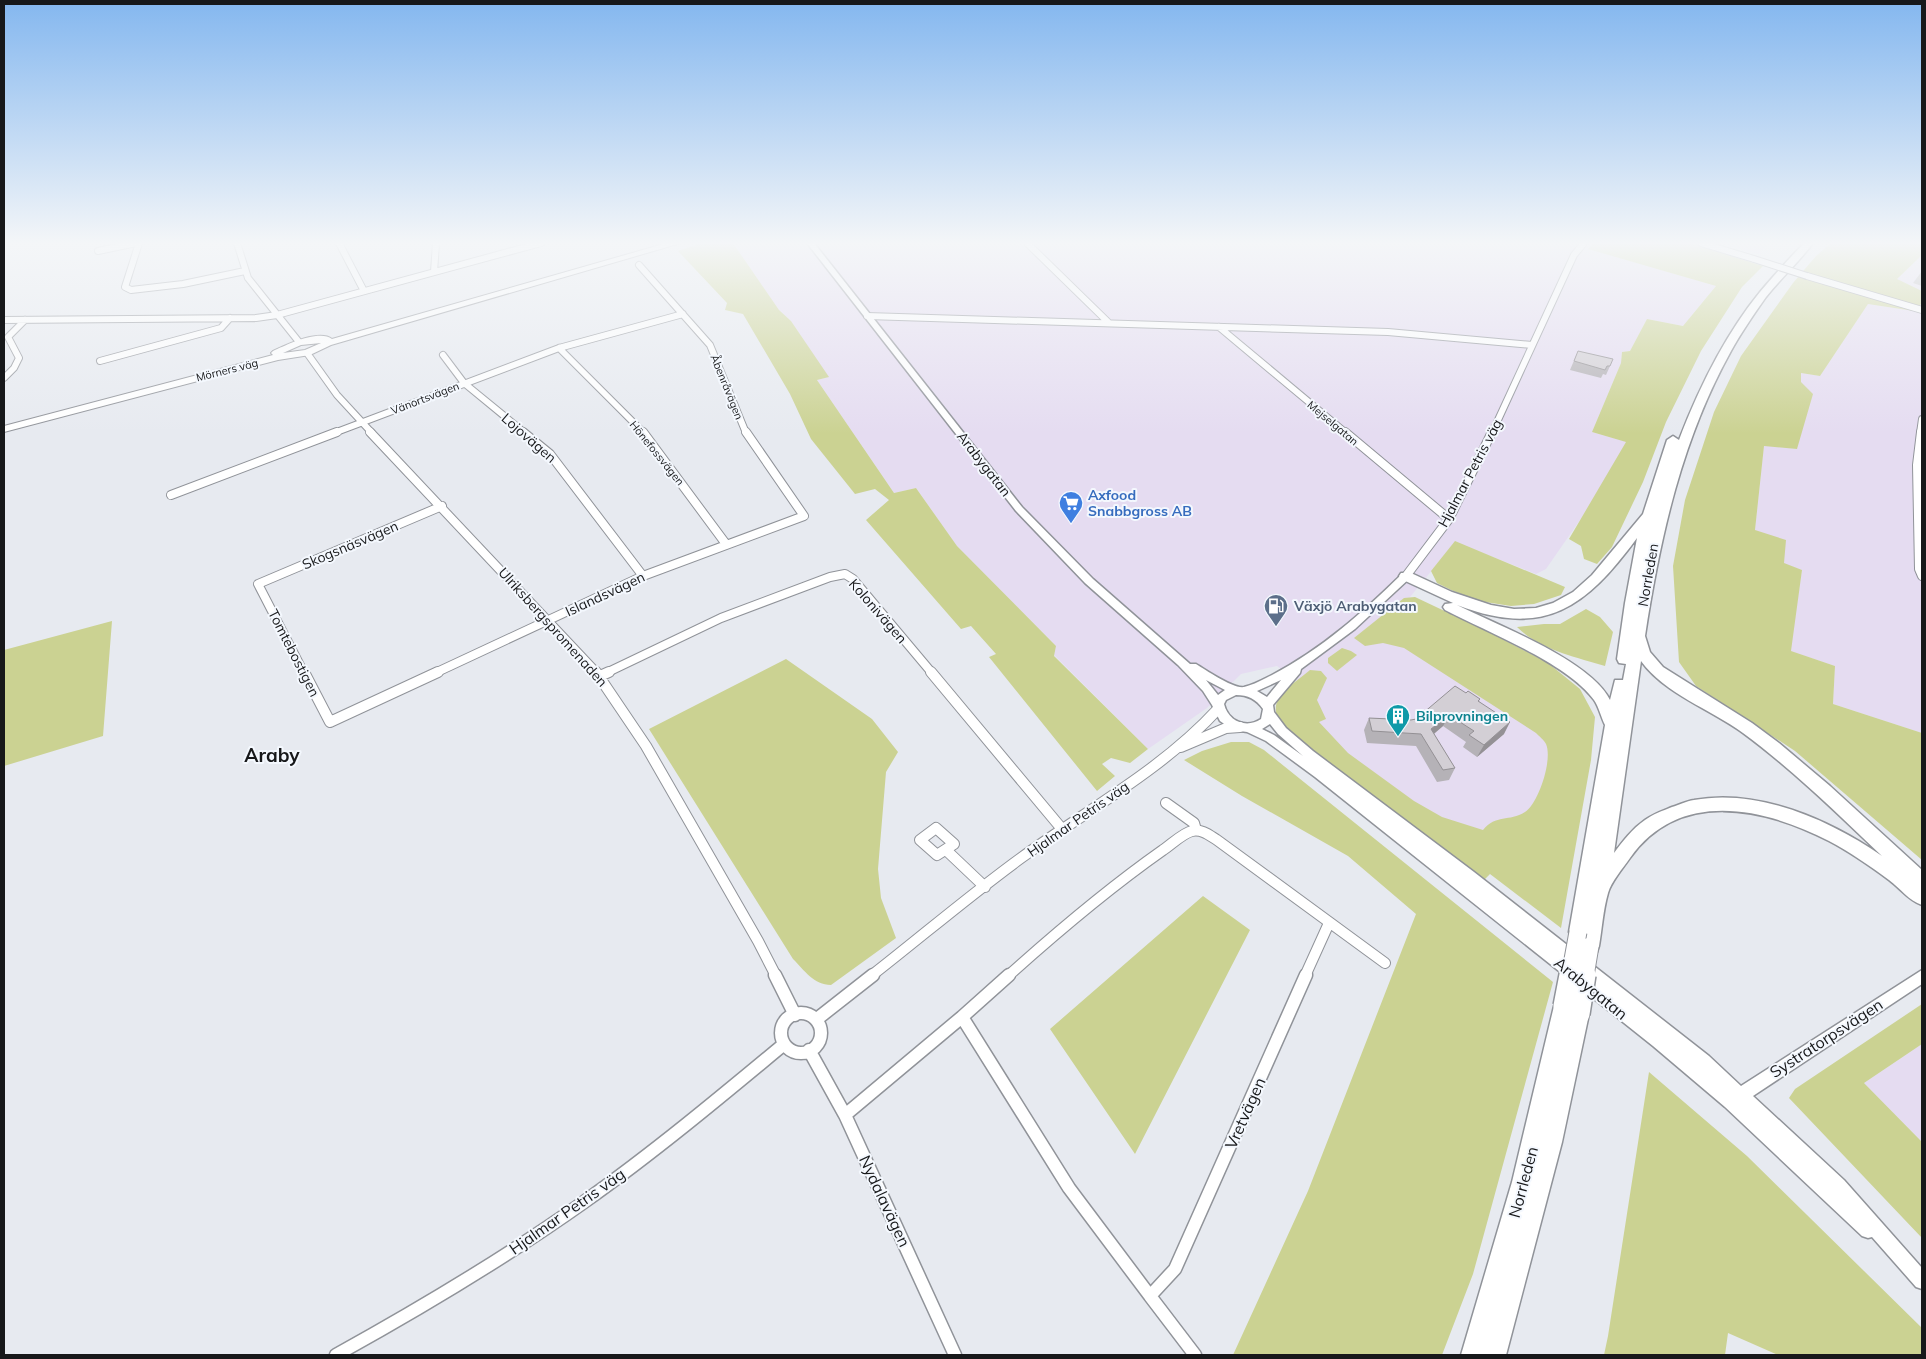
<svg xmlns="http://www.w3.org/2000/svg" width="1926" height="1359" viewBox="0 0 1926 1359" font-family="Mulish,sans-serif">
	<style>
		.industrial { fill: #e5dcf1 }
		.green { fill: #cbd292 }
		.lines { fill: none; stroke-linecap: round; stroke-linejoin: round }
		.minor-far3-casing { stroke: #909399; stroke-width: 8 }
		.minor-far2-casing { stroke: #909399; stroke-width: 10 }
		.minor-far1-casing { stroke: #909399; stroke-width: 12 }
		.minor-casing { stroke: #909399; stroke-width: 15 }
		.tertiary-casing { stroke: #909399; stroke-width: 3 }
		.secondary-casing { stroke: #909399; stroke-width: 2 }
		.trunk-casing { stroke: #909399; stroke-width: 3 }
		.minor-far3 { stroke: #fff; stroke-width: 6 }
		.minor-far2 { stroke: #fff; stroke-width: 8 }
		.minor-far1 { stroke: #fff; stroke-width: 10 }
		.minor { stroke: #fff; stroke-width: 12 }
		.tertiary { fill: #fff; fill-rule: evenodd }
		.secondary { fill: #fff; fill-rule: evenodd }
		.trunk { fill: #fff; fill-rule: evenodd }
		.minor-bridge-casing { stroke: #909399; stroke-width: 8; stroke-linecap: butt }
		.trunk-bridge-far1-casing { stroke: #909399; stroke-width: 19; stroke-linecap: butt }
		.trunk-bridge-casing { stroke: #909399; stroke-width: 24; stroke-linecap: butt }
		.minor-bridge { stroke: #fff; stroke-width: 6 }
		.trunk-bridge-far1 { stroke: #fff; stroke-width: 17 }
		.trunk-bridge { stroke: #fff; stroke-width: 21 }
		.wall { fill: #b5b2b7 }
		.shaded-wall { fill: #949195 }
		.building { fill: #d3cfd5; stroke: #949195 }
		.labels { text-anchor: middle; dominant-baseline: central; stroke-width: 4; stroke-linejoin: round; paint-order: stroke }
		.far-street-label { font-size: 11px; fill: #17181a; stroke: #f4f8fe }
		.street-label { font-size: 14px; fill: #17181a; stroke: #f4f8fe }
		.shop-label { font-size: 14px; font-weight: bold; fill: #366cbe; stroke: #f4f8fe; text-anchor: start }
		.service-label { font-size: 14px; font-weight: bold; fill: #4e5e75; stroke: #f4f8fe; text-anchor: start }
		.culture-label { font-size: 14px; font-weight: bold; fill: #0d838f; stroke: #f4f8fe; text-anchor: start }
		.near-street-label { font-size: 16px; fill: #17181a; stroke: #f4f8fe }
		.district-label { font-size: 19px; font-weight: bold; fill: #17181a; stroke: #f4f8fe }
	</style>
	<rect width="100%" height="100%" fill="#e7eaf0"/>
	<path class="industrial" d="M733,243h861l-5,6 127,37 -33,40 -36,-7 -17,32 -8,1 -1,11 -29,69 35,10 -38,65 -43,62 -10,5 -81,-32 -49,60 167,106 -37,130 -72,-3 -115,-76 -33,-35 -2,-30 -37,-28 -36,8 -34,34 -59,41 -94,-94 2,-9 -99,-100 -41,-58 -22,5 -77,-113 11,-3 -37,-56 -12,-11z
		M1720,243h50l-12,11z
		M1922,255v36l-25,-12z
		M1922,303v430l-89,-29 2,-38 -45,-15 12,-81 -18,-6 -29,-34 9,-85 33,4 4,-76 19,3 48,-72 46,7z
		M1922,1044v98l-58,-59z"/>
	<path class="green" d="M702,243h31l46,67 12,11 38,56 -12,3 77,113 22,-5 41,58 99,100 -2,10 94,93 -18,14 -19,-5 -9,6 13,12 -18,15 -108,-134 7,-3 -25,-28 -10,3 -95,-109 23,-20 -14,-11 -20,5 -44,-55 -21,-45 -47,-80 -18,-4 2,-7 -49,-52z
		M1594,243h95l74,23 -21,21 -41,64 -35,71 -23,60 -31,65 -15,17 -13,-5 -3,-13 -12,-7 57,-97 -34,-10 29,-69 1,-11 8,-1 17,-32 36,7 33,-40 -128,-37z
		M1831,243h91v12l-25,24 25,12v12l-8,8 -46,-7 -48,72 -19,-3v9l12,12 -16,55 -33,-3 -9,84 31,10 -2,23 18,7 -11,81 44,15 -2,38 89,29v127l-127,-109 -99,-65 -17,-24 -6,-96 12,-66 29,-88 27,-56 52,-73 23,-27z
		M1455,541l110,46 -4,8 -27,9 -23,2 -32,-5 -28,-11 -14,-7 -6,-12z
		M1415,597l76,36 57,30 32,26 15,28 -4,43 -30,168 -71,-54 -6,6 -161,-121 -42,-34c-17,-27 11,-39 29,-55l11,1 6,7 -10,22 9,19 -7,3 29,31 66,48 28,16 41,13c13,-16 26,-8 42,-18 13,-8 28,-52 21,-68 -2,-4 -7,-8 -10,-11l-132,-85 -21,-5 -18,3 -11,-8 50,-40z
		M1586,609l14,8 13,15 -8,34c-30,-9 -66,-17 -88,-39l27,-3h16z
		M112,621l-9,115 -99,30v-116z
		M1342,648l9,3 6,4 -20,16 -9,-8v-5z
		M786,659l86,60 26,33 -12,20 -8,97 3,29 15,40 -65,47c-17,0 -27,-15 -38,-26l-144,-230z
		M1231,742h18l15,8 289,232 -80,292 -31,81h-209l75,-164 108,-277 -68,-58 -106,-60 -58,-36 18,-9z
		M1203,896l47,34 -115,224 -85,-125z
		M1922,1004v40l-58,39 58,59v96l-133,-140 6,-9z
		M1649,1072l98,84 175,172v27h-144l-50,-22 -3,22h-121l4,-19z"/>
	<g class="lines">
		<g class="minor-far3-casing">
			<path id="minor-far3" d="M139,243l-14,44 6,3 52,-6 62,-13
				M237,243l11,35 51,64
				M339,243l25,48
				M1027,243l82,80
				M1701,243l53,16
				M98,251l38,-8
				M639,265l71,80 36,88
				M434,272l2,-29
				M1807,276l115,34
				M867,316l521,16 144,13
				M4,320l252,-2 21,-3 264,-72
				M1219,327l127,106
				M559,348l85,85
				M307,353l30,42 35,38
				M443,355l21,28 61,50
				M100,361l121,-33 9,-10
				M4,378l10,-10 5,-10 -11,-21 17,-17
				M334,433l225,-85 124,-34
				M1492,433l82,-178 10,-12
				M1920,433l2,-14"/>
		</g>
		<g class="minor-far2-casing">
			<path id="minor-far2" d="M370,432l227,241
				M523,432l27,22 93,122
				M643,432l83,112
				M1345,432l104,87
				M1921,432l-4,33 2,104 3,7
				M171,495l166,-63
				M1406,576l43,-57 43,-87
				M304,673l-46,-89 184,-78
				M435,673l208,-97 161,-60 -58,-84
				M606,673l115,-55 109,-41 15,-3 8,5 79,94"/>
		</g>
		<g class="minor-far1-casing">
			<path id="minor-far1" d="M304,672l26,50 108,-50
				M596,672l50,74 112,195 18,35
				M931,672l131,157
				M600,676l9,-4
				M1181,747l45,-19 14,-1
				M1166,803l28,20 2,7
				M936,828l18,16 -17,11 -17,-15z
				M946,850l39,37
				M871,976c50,-39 99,-81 150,-118 66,-48 141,-88 197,-149
				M1008,976c49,-44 101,-88 155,-126 9,-6 20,-17 29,-19 10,-2 17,4 25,9l168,123
				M1305,976l24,-53"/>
		</g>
		<g class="minor-casing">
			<path id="minor" d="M775,975l20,40
				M781 1033a20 20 0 1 1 40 0a20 20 0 1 1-40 0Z
				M962,1017l107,171 81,108 25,-27 131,-294
				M817,1019l56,-44
				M809,1050l36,65 110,240
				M845,1115l117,-98 47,-42
				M1150,1296l45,59
				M336,1355c85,-47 169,-97 248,-153 69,-49 134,-103 199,-157"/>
		</g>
		<g class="tertiary-casing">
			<path id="tertiary" d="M807,243h7l208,264 71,72 97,85h6c10,6 37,25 48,23 9,-2 20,-8 28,-12 50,-26 91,-63 130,-101h8l1,2 -1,2 -55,51 -54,40 -1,4 -27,32 1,7 12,16 27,23 161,121 235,184 32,30 181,-116v14l-169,112 91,84 78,88v21l-6,-2 -44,-50 -4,1 -6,-2 -137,-129 -72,-61 -338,-269 -49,-36 -19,-9 -14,-2 -13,-9 -8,-16 -9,-14 -25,-26 -93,-82 -69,-72zM1206,680l19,10 -7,5zM1281,680l-14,17 -10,-6zM1236,695c12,0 20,4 27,14l-2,10c-15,10 -33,2 -37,-15l2,-4zM1270,724l8,10 25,22 -29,-21 -12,-6z"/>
		</g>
		<g class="secondary-casing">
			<path id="secondary" d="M667,243h14l-350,102 -21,10 -32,5 -274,72v-6l269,-71 -2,-2 2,-2c13,-6 46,-22 59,-12zM321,343l-16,7 -22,3 18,-8z"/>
		</g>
		<g class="trunk-casing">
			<path id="trunk" d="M1804,243h9c-14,19 -32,35 -47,54 -12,17 -25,36 -35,54 -49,88 -71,186 -86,285l5,16 13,15 89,56 27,20 51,43 92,84v35c-13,-4 -22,-17 -33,-25 -19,-14 -39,-28 -60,-39 -66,-34 -150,-52 -199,17 -7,10 -19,24 -22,35 -5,17 -6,36 -9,53l-2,6 -7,2 -7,-2 -2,-6 1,-7 -4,1 -6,-2 -3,-6 36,-207c-4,-8 -6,-18 -11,-25 -27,-37 -107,-68 -149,-90l-2,-3 2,-3 8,-1 -52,-24 -2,-3 2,-3h10l41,19 39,13 23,4 22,-1 17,-5 20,-11 19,-17 51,-61 24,-74 6,-4 6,4c20,-52 46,-105 81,-148 14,-17 29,-33 44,-49zM1637,538l-12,65 -8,56 2,4 7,1 -3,16h-8l-5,20c-20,-40 -113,-75 -153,-95 88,34 129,2 180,-67zM1641,661c24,33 69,48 102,72 50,37 94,80 139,123 -52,-36 -124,-68 -188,-56 -8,1 -15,5 -22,7 -10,4 -19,7 -27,13 -13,9 -22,21 -31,33z
				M1564,997l7,3 2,7 6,-2 7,3 3,6 -27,128 -56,213h-45l51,-173 42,-176 3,-6z"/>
		</g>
		<use href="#minor-far3" class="minor-far3"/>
		<use href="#minor-far2" class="minor-far2"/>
		<use href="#minor-far1" class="minor-far1"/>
		<use href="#minor" class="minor"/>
		<use href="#tertiary" class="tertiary"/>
		<use href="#secondary" class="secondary"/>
		<use href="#trunk" class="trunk"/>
		<g class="minor-bridge-casing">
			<path id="minor-bridge" d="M1754,259l53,17"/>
		</g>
		<g class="trunk-bridge-far1-casing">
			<path id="trunk-bridge-far1" d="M1570,976l8,-44
				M1585,976l5,-30"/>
		</g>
		<g class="trunk-bridge-casing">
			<path id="trunk-bridge" d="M1564,1006l6,-31
				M1579,1014l6,-39"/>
		</g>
		<use href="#minor-bridge" class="minor-bridge"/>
		<use href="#trunk-bridge-far1" class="trunk-bridge-far1"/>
		<use href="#trunk-bridge" class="trunk-bridge"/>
	</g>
	<path class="wall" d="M1922,271v15l-9,-3z
		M1578,351l32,15 -4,9 -3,-1 -2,4 -31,-8z
		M1466,693l14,6 -1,2 25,33 -27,23 -14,-10 3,-5 -23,-16 -9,8 21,34 -6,12 -12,2 -21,-36 -49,-3 -3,-13 5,-12 42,2 5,-1z"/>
	<path class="shaded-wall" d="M1449,715l-6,11 -18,15 6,-12z
		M1510,722l-6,12 -27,23 7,-12z"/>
	<path class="building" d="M1578,351l35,8 -3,7h-3l-2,4 -31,-9z
		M1455,686l11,7 2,-2 12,8 -2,2 32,21 -26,23 -15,-10 5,-4 -25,-16 -18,14 24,39 -12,2 -22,-36 -49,-3 -3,-13 42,2 5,-1z"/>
	<linearGradient id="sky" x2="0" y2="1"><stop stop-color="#84b7ef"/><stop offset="0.56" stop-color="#f4f6f8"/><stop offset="1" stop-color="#f4f6f8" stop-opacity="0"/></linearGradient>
	<rect width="1926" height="434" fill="url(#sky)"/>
	<defs>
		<g id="supermarket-pin" transform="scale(1.25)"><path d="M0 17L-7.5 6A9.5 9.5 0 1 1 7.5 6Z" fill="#3f7fe0" stroke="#f4f8fe"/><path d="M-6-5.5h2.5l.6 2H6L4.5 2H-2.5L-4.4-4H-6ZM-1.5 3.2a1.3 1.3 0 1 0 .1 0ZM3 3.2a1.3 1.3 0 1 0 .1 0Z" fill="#fff"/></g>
		<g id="fuel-pin" transform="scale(1.25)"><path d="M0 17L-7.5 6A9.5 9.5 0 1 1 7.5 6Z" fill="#5c6f8a" stroke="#f4f8fe"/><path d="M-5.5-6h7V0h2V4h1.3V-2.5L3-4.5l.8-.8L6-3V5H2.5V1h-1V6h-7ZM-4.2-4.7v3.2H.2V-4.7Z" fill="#fff"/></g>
		<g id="building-pin" transform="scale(1.25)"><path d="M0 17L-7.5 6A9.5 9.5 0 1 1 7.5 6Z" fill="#0f9aa8" stroke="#f4f8fe"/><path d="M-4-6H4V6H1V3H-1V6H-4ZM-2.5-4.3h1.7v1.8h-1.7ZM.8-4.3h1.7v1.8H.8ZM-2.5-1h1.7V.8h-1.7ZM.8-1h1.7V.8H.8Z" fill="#fff"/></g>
	</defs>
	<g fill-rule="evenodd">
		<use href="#supermarket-pin" x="1071" y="503"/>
		<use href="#fuel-pin" x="1276" y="606"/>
		<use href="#building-pin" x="1398" y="716"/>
	</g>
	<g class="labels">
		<g class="far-street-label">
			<text transform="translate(227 370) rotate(-14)">Mörners väg</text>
			<text transform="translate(727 387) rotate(68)">Åbenråvägen</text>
			<text transform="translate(425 398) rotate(-21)">Vänortsvägen</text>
			<text transform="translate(1333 423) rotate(40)">Mejselgatan</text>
			<text transform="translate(657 453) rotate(51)">Hönefossvägen</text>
		</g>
		<g class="street-label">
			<text transform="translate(529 438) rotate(41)">Lojovägen</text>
			<text transform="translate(984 464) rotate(52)">Arabygatan</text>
			<text transform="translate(1470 473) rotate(-62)">Hjalmar Petris väg</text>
			<text transform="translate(350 545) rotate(-23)">Skogsnäsvägen</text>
			<text transform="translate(1648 575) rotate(-80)">Norrleden</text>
			<text transform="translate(605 594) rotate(-25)">Islandsvägen</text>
			<text transform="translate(878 611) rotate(49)">Kolonivägen</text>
			<text transform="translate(553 627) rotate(48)">Ulriksbergspromenaden</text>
			<text transform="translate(294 653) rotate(63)">Tomtebostigen</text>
			<text transform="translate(1078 819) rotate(-35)">Hjalmar Petris väg</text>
		</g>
		<g class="shop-label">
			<text x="1088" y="495">Axfood<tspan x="1088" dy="16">Snabbgross AB</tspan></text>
		</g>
		<g class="service-label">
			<text x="1294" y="606">Växjö Arabygatan</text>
		</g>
		<g class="culture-label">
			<text x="1416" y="716">Bilprovningen</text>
		</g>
		<g class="near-street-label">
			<text transform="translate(1591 988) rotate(39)">Arabygatan</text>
			<text transform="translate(1826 1038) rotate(-33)">Systratorpsvägen</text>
			<text transform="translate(1245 1113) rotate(-66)">Vretvägen</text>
			<text transform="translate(1523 1182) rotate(-75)">Norrleden</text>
			<text transform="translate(885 1201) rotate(65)">Nydalavägen</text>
			<text transform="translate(567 1211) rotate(-35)">Hjalmar Petris väg</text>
		</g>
		<g class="district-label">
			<text x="272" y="755">Araby</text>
		</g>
	</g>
	<rect width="1926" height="1359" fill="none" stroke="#17181a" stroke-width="10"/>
</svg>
